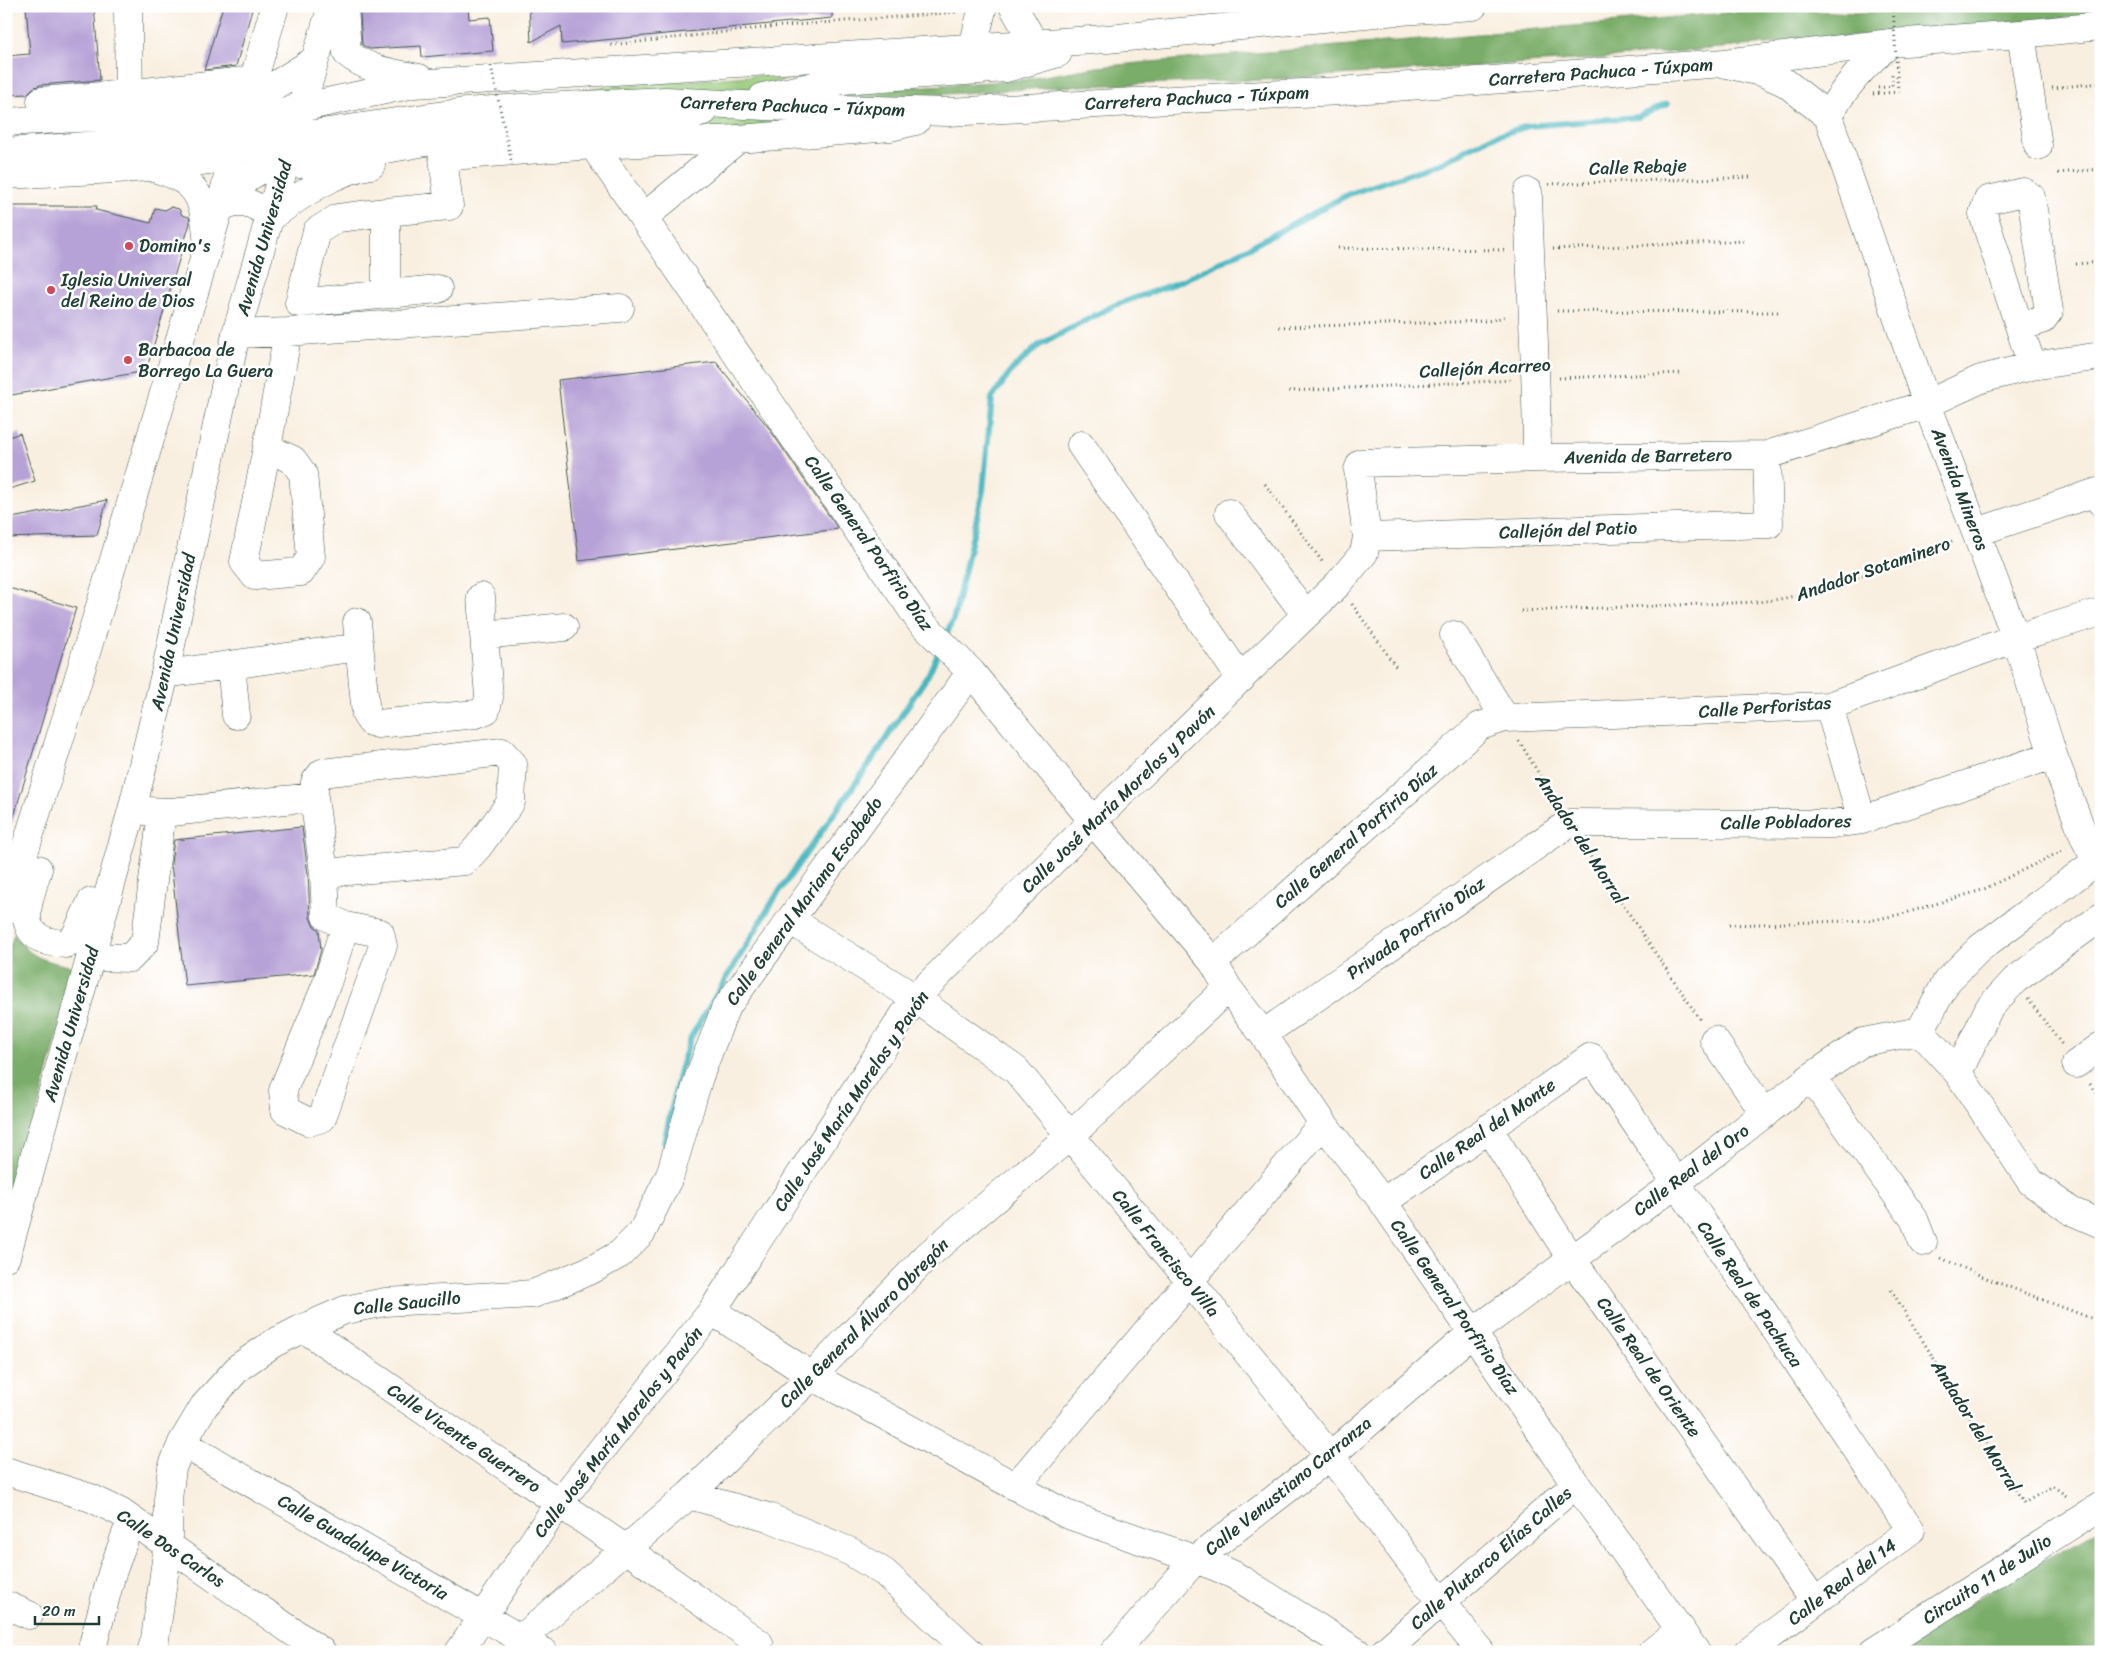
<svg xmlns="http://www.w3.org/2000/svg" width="2107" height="1658" viewBox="0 0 2107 1658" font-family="Sriracha,sans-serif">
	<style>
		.green { fill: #98c979; stroke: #5c8356 }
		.forest { fill: #7aad69; stroke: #4c754e }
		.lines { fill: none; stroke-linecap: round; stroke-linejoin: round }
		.stream { stroke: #49b7c1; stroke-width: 6 }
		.building { fill: #b7a2d7 }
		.minor-casing { stroke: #40584e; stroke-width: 29 }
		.major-casing { stroke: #40584e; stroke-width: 29 }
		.path { stroke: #40584e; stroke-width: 3; stroke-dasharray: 1 4; stroke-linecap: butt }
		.minor { stroke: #fff; stroke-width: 28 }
		.major { stroke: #fff; stroke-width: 28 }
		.path-bridge { stroke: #40584e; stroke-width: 3; stroke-dasharray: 1 4; stroke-linecap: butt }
		.poi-dot { fill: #d1495b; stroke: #fff; stroke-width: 2 }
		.labels { text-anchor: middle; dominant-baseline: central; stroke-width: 5; stroke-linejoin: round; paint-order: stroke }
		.street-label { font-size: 18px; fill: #1f3d34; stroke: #fff }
		.poi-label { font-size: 18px; fill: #1f3d34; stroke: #fff; text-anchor: start }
	</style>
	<rect width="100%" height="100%" fill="#fff"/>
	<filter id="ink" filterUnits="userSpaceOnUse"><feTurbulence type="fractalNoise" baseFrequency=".02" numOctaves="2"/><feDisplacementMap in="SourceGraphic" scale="10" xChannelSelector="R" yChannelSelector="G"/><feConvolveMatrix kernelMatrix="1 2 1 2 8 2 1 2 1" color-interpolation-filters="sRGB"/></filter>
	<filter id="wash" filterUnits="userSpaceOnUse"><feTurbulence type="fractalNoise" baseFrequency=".0096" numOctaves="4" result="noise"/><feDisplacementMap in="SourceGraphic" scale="20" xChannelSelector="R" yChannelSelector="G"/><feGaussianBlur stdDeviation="1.12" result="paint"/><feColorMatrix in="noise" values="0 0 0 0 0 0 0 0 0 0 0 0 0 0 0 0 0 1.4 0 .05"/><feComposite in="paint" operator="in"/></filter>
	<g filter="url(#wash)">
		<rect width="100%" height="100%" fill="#f9efe0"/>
		<path class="green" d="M816,71l2,2 -64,14 -23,8 -141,-3v-4z
			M728,117l74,8 -132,8z"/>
		<path class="forest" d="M1969,6h132v9l-495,43 -346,22 -183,6 -227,14 -6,-4 5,-5 172,-11 76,-13 42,-4 633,-54 84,4z
			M14,934c18,27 33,26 62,34l-70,257v-266z
			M2101,1529v123h-206l119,-76z"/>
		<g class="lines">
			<path class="stream" d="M945,638l9,-21 29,-126 9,-93 20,-28 26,-24 75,-40 66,-24 56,-27 114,-61 92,-31 50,-26 38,-11 109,-9 29,-13
				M664,1143l16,-73 11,-33 85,-141 98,-139 54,-82 12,-26"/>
		</g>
		<g id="blocks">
			<path class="building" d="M26,6h68l6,74 -60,5 -7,3 -6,6 -21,1v-39l24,-2z
				M223,6h30l-17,60 -32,4z
				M362,6h106l1,13 21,-2 3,34 -71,6 -1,-11 -51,3 -8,-4 -2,-31z
				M529,6h303v12l-270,26 -1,-18 -30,16z
				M6,206h91l-1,4 55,13 4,-15 10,2 6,-3 8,2 3,6 7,2 1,6 -44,148 -140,25z
				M716,362l52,65 70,102 -259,32 -21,-181z
				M20,433l15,48 -29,9v-52z
				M107,500l-10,35 -91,3v-19z
				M6,587l70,21 -65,218h-5z
				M302,827l6,47 2,43 3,8 6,5 2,20 -7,24 -129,12 -14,-122 3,-24z"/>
		</g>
	</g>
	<g filter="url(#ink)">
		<use href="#blocks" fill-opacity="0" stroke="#40584e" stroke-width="1"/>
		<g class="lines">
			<g class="minor-casing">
				<path id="minor" d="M128,6l1,110
					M1013,6l21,37
					M2021,34l17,112
					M973,47l9,-37 -1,-4
					M1726,64l38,9 22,10 42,33 99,288 89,234 37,117 32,84 11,21
					M1828,116c17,-30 36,-52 63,-73
					M593,145l327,476 51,51 122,149 120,141 15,26 35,46 60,89 60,79 193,282 120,168
					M1528,192c2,88 9,177 9,266
					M386,212l-48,6 -21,13 -18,72 139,-14
					M643,218l95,-79
					M386,294v-82l63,-6 -6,-49
					M2020,327l22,-7 7,-9 -18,-114 -7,-5 -36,8 -5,14 49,152
					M236,334l52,-2 332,-24
					M1081,445l160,234
					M267,448l26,12 10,14 8,83 -10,15 -46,4 -11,-14 23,-114 21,-116
					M1229,513l77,102
					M1977,532l120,-40 4,10
					M1367,537l402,-13 -2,-69
					M357,622l9,93 5,7 7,2 98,-10 10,-4 3,-13 -8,-100
					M484,635l80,-8
					M1454,635l51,83
					M231,665l5,50
					M165,674l194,-27
					M1829,706l33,114
					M145,811l26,1 143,-15
					M324,873l141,-12 13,-14 33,-45 2,-38 -11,-12 -180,21 -7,9 -1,15 10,76 2,43 19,10 35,7 3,13 -61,172 -13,4 -24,-12 -2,-20 44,-107 18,-57
					M790,920l125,78 101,72 174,211 140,175 110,145 41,51
					M90,957l40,1 15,-16 17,-130
					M1213,962l267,-236 25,-8 324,-12 187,-68 85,-26
					M1920,1031l38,42 73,109 40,29 30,13
					M1920,1031l27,-50 33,-33 121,-90
					M1263,1034l306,-211 262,1 31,-4 191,-65
					M1714,1040l51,74
					M2076,1064l25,-18
					M1958,1073l31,-65 26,-28 86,-63
					M1811,1077l103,142 9,23
					M1488,1128l83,130 244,344
					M1383,1202l208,-145 320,473 -163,122
					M712,1311l100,65 254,138 148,52 20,9 123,77
					M303,1328l323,221 133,94
					M182,1443l362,209
					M6,1471l85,27 29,14 202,140
					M1016,1486l307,-363
					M689,1495l79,22 83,35 34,21 85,79
					M6,1605l23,10
					M522,1638l167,-143 123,-119 116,-121 142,-119 158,-148
					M91,1652l21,-79 19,-53
					M151,1652l4,-13 13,-93v-47l4,-31 10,-25 22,-37 35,-39 33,-23 31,-16 42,-18 40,-8 148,-8 60,-25 27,-15 22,-22 28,-57 29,-98 26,-68 246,-337
					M459,1652l100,-149 153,-192 203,-313 178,-177 245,-237 26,-31 3,-16 -9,-67 3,-7 176,-5 230,-3 160,-51 54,-25 51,-13 69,-10
					M1114,1652l81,-92 135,-104 143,-124 202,-148 136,-107 52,-35 57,-11
					M1384,1652l192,-168
					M1652,1652l29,-23
					M1873,1652l228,-146"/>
			</g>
			<g class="major-casing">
				<path id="major" d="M344,6l3,47c20,17 46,20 72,25
					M763,97l80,-17 163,-12 52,-15
					M41,101l86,-7 126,-14
					M6,122l180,-10 46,-5 31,-14 52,-33
					M6,152l212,-16c61,-28 131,-38 196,-52l693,-45 279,-27 87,-6
					M451,156l142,-11 145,-6 153,-12 25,-6
					M153,168c42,11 51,27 54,68
					M6,175l146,-8 65,-8 18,-9 58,-13 172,-25 56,-4 145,-7 139,7 143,4 392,-21 384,-28 167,-20 130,-9 80,-8
					M223,196c23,-18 47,-38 77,-32l149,-26 50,-5 118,-6 51,-7 36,-9
					M218,210c19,-15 37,-7 53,7
					M271,217c28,-21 65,-47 100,-52
					M38,869c-11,37 -27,72 28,75l9,-7 16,-35
					M6,910l65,-207 152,-507 25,-97 27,-93
					M6,1257l126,-447 33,-136 71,-340 79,-274 17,-54"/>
			</g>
			<path class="path" d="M611,45l160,-18 187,-15
				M1878,88l14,-2v-12
				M2052,88l49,-5
				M1873,94l25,-2
				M2058,173l43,-4
				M1549,184l202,-7
				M1338,248l169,2
				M1553,249l192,-8
				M2076,264l25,-2
				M1557,311l224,1
				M1279,327l209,-6 20,-5
				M1559,378l124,-5
				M1289,391l224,-11
				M1265,484l59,80
				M1352,604l44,63
				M1521,611l236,-9c66,-6 135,-39 198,-62
				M1519,741l37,61
				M1585,848l116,173
				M1729,925l144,-5 29,-6 80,-24 82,-40
				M2028,999l35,47
				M2090,1084l11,15
				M1941,1258l50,22 110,42
				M1891,1290l133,213 29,-17 16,12"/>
			<use href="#minor" class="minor"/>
			<use href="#major" class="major"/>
			<path class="path-bridge" d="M1893,6l5,86
				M491,66l21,98"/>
		</g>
	</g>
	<g class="poi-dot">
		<circle cx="129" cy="246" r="5"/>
		<circle cx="51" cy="290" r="5"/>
		<circle cx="128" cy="360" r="5"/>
	</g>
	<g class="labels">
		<g class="street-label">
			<text transform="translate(1601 72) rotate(-4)">Carretera Pachuca - Túxpam</text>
			<text transform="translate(1197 98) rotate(-3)">Carretera Pachuca - Túxpam</text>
			<text transform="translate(793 106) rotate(2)">Carretera Pachuca - Túxpam</text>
			<text transform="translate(1638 167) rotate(-2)">Calle Rebaje</text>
			<text transform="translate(264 238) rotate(-74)">Avenida Universidad</text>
			<text transform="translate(1485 368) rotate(-3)">Callejón Acarreo</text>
			<text transform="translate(1648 456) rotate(-1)">Avenida de Barretero</text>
			<text transform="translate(1960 489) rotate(69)">Avenida Mineros</text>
			<text transform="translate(1568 530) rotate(-2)">Callejón del Patio</text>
			<text transform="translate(869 543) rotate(55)">Calle General Porfirio Díaz</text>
			<text transform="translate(1873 569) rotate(-19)">Andador Sotaminero</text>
			<text transform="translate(173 632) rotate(-78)">Avenida Universidad</text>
			<text transform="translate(1765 707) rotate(-4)">Calle Perforistas</text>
			<text transform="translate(1118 799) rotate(-44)">Calle José María Morelos y Pavón</text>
			<text transform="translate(1786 822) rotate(-1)">Calle Pobladores</text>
			<text transform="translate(1356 836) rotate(-41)">Calle General Porfirio Díaz</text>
			<text transform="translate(1581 839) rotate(57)">Andador del Morral</text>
			<text transform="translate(804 901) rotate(-54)">Calle General Mariano Escobedo</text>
			<text transform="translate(1416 928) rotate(-35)">Privada Porfirio Díaz</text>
			<text transform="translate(71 1024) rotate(-74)">Avenida Universidad</text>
			<text transform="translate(851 1101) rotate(-56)">Calle José María Morelos y Pavón</text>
			<text transform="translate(1487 1129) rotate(-35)">Calle Real del Monte</text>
			<text transform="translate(1691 1170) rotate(-37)">Calle Real del Oro</text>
			<text transform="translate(1166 1253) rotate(51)">Calle Francisco Villa</text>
			<text transform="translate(1750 1294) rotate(56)">Calle Real de Pachuca</text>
			<text transform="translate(407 1303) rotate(-6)">Calle Saucillo</text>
			<text transform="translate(1455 1307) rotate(55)">Calle General Porfirio Díaz</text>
			<text transform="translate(864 1323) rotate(-45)">Calle General Álvaro Obregón</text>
			<text transform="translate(1649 1367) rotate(55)">Calle Real de Oriente</text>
			<text transform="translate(1976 1426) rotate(58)">Andador del Morral</text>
			<text transform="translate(618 1432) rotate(-52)">Calle José María Morelos y Pavón</text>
			<text transform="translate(464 1438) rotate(34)">Calle Vicente Guerrero</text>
			<text transform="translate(1288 1486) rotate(-39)">Calle Venustiano Carranza</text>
			<text transform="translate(363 1547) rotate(30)">Calle Guadalupe Victoria</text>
			<text transform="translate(171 1548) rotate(34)">Calle Dos Carlos</text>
			<text transform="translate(1491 1558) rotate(-41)">Calle Plutarco Elías Calles</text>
			<text transform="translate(1987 1579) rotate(-33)">Circuito 11 de Julio</text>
			<text transform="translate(1842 1582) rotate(-37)">Calle Real del 14</text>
		</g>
		<g class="poi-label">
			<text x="139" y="246">Domino's</text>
			<text x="61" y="280">Iglesia Universal<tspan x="61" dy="21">del Reino de Dios</tspan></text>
			<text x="138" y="350">Barbacoa de<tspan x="138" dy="21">Borrego La Guera</tspan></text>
		</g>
	</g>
	<rect width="2107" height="1658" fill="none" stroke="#fff" stroke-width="25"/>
	<path d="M35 1616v8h64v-8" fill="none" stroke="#1f3d34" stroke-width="2.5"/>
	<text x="42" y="1616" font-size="15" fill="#1f3d34" stroke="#ffffff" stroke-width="4" paint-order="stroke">20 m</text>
</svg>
